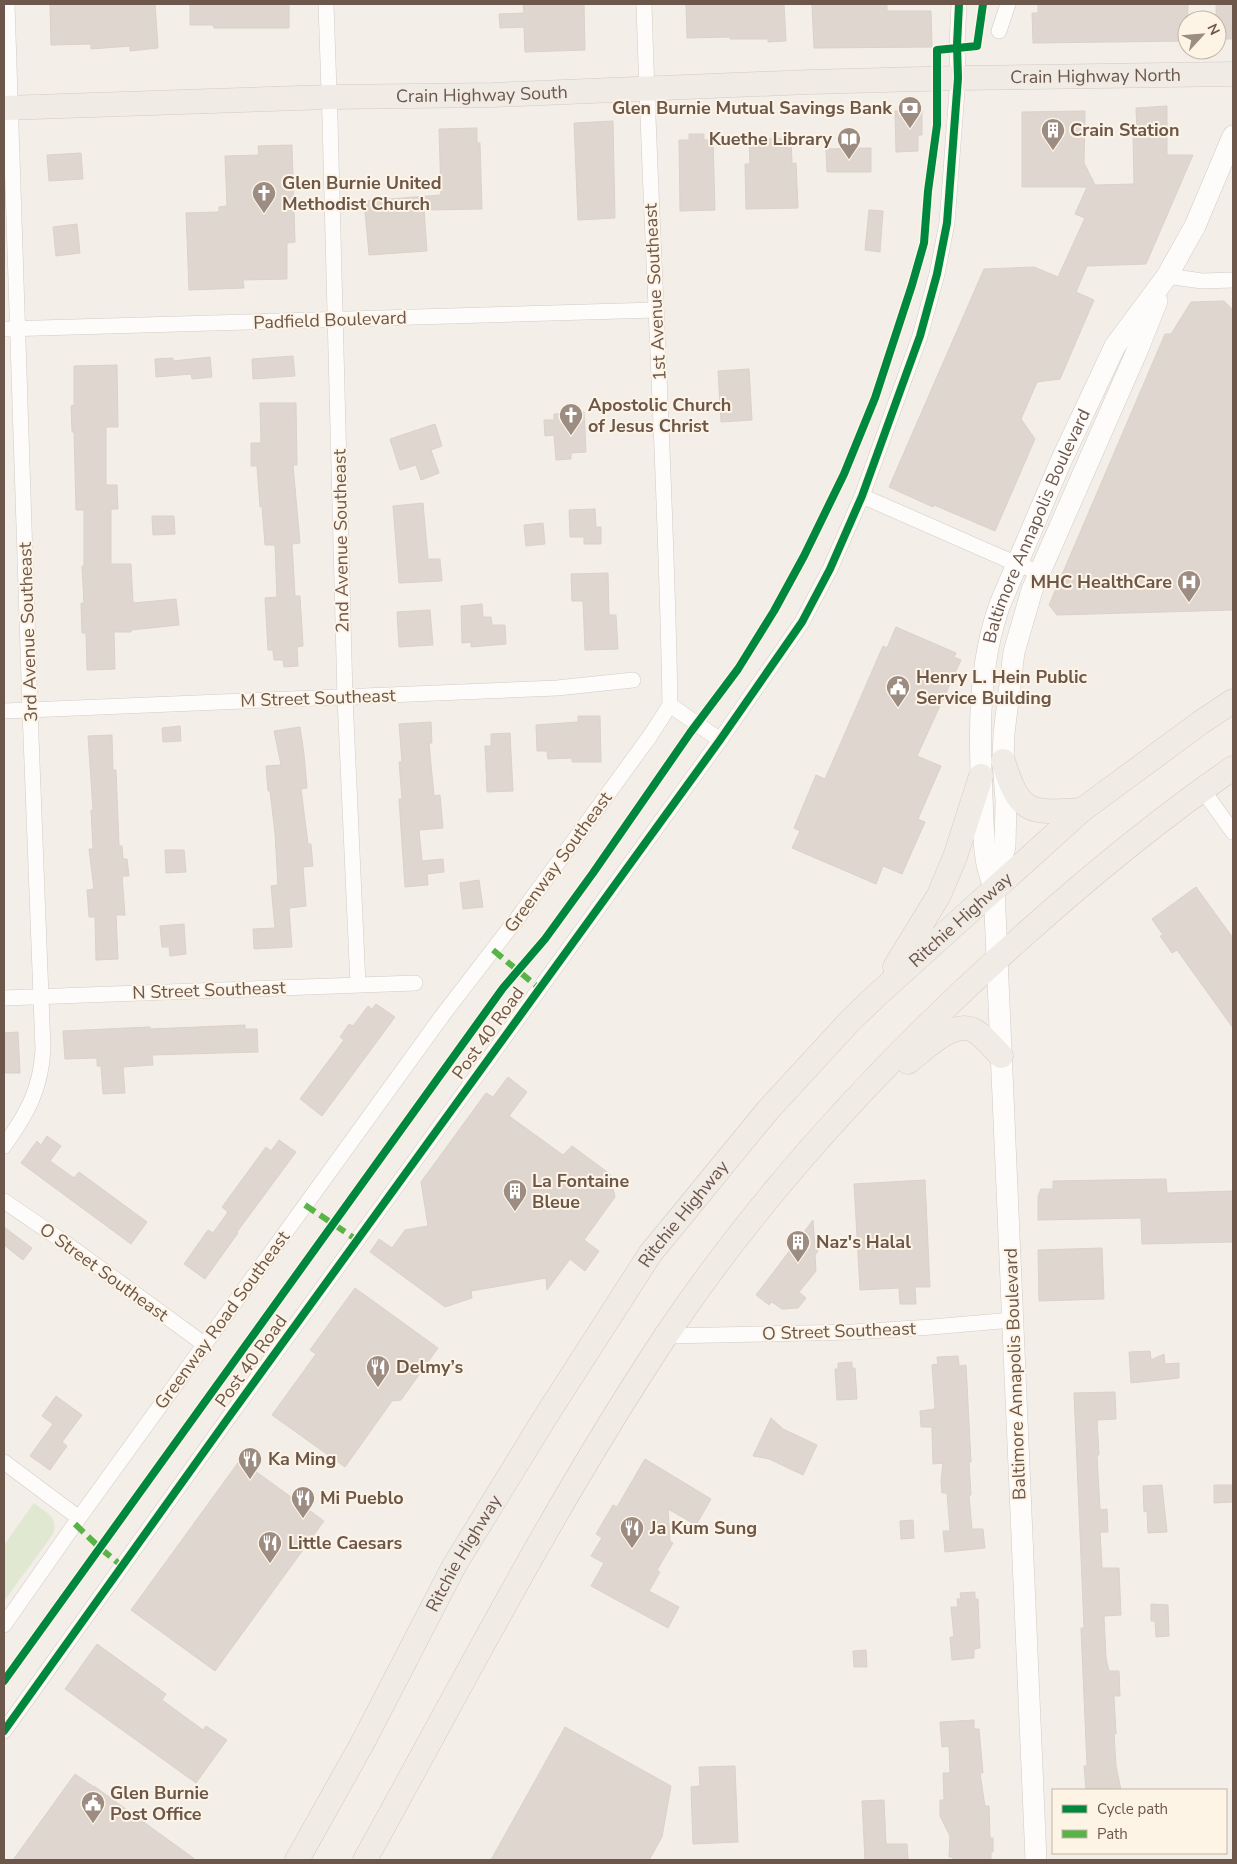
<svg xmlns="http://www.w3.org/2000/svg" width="1237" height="1864" viewBox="0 0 1237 1864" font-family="'Nunito Sans',sans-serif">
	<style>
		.green { fill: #e0e8d2 }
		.building { fill: #dfd6d0; stroke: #dbd1ca }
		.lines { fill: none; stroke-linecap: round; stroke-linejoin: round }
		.street-casing { stroke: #d2cbc6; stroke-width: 16 }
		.secondary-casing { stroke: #d2cbc4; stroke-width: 22 }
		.primary-casing { stroke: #d3cac5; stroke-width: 25 }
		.street { stroke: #fdfcfb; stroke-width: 15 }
		.secondary { stroke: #fdfcfb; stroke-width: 21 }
		.primary { stroke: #f0ebe4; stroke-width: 24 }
		.quiet { stroke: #59b447; stroke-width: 6; stroke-dasharray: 12 6; stroke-linecap: butt }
		.cycleway-casing { stroke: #fdf4e6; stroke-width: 11 }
		.cycleway { stroke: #00873e; stroke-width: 8 }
		.labels { text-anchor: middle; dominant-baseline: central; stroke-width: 4; stroke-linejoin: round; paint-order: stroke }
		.street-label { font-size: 18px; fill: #6d574b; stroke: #fdf4e6 }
		.poi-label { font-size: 18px; font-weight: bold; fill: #6d574b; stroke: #fdf4e6; text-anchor: start }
	</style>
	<rect width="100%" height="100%" fill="#f3eee7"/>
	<path class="green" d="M34,1503c12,10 25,14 19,31l-49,67v-56z"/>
	<path class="building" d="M50,4h105l3,44 -28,3v-5l-39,3v-5l-40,1z
		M190,4h99v24h-75l-1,-3h-23z
		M523,4h61l1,46 -60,2 -1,-25 -24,1 -1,-14 25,-1z
		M686,4h98l2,37 -18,1v-3h-38v-2l-43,1z
		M812,4h75v7h44l1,36 -118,1z
		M1038,4h150l-1,37 -154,2 -1,-30h6z
		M1216,4h17v35h-16z
		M1167,106v49h26l-47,109 -59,2 -11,26 18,8 -34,79 -23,3 -16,37 14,20 -40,92 -61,-26 -1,2 -44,-20 95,-218 50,-2 24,10 27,-59 -10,-4 12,-27h-65v-75l63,-1 -1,52 11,22 39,-1 -1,-52h4l-1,-24z
		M922,110v25h-4v16l-22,1 -1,-41z
		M613,121l2,97 -37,2 -4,-97z
		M477,128v15h3l2,66 -58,1 3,41 -58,4 -5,-54 77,-6 -2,-66z
		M689,134h15v6h9l2,70 -35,1 -1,-71h10z
		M791,138l1,26 4,-1 2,45 -52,1 -1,-45h5l-1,-25z
		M292,145l3,97 -8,1v36l-44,1 1,8 -55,2 -3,-77 33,-1v-5l8,-1 -2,-50 34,-1 -1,-9z
		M871,148v24h-44l-1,-23z
		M81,153l2,26 -34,2 -2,-26z
		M869,210l14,1 -3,41 -15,-2z
		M77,224l3,29 -24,3 -3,-29z
		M1224,301l9,9v300l-176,5 -8,-10 116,-271h6l20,-32z
		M293,356l2,20 -42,3 -1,-20z
		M210,357l2,20 -20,2 -1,-5 -35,3 -1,-18 18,-1v3z
		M117,365l1,62h-12v58h11l1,24h-7v55h20l2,39 43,-4 3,26 -48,5v2h-17l1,37 -28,1 -1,-37h-4l-1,-30h3l-2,-37h2v-56h-8l-2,-78h-2l-1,-26 3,-1v-39z
		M749,369l3,51 -31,2 -3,-51z
		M260,403h36l1,62h-4l7,78 -8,1 3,52h5l3,50 -6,1 1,19 -14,1 -1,-7h-9l-1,-10h-5l-3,-52 12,-1 -2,-52h-10l-3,-39 -2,1 -3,-41h-6v-23h10z
		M584,412l2,40 -15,1v6l-15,1 -2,-25 -9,1 -1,-16h10v-6z
		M435,424l7,22 -11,4 8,23 -18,7 -5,-15 -16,5 -10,-31z
		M423,503l5,56h12l2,22 -43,2 -6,-77z
		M595,509l1,18h5v17h-17v-7h-14l-1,-27z
		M152,516h22l1,18 -22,1z
		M543,523l2,21 -19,2 -2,-21z
		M608,573l1,42h7l2,34 -33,1 -2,-49h-11l-1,-27z
		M482,604l1,13h8l1,8h13l1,19 -35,3v-5l-9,1 -1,-37z
		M430,610l3,35 -34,2 -2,-35z
		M896,627l60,26 -2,4 7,3 -44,96 24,10 -23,53 7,3 -23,52 -19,-8 -7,18 -84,-36 8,-17 -6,-3 22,-53 9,4 58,-133 4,2z
		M578,716h22l1,46h-29v-4l-24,1 -1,-8h-10l-1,-26 42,-3z
		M431,722l1,21h-3l5,53 6,-1 3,33 -24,2 3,31 21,-2 1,13 -17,2 1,11 -23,2 -6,-88h3l-3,-37h3l-3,-38z
		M180,726l1,15 -18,1 -1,-14z
		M300,727l4,27 3,34 -6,1 7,55h3l2,22 -10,1 3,39 -17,2 3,39 -38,2 -1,-20 22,-1 -4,-42 7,-1 -3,-52 -5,-42h-2l-2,-25 15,-1 -7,-34z
		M510,733l3,58 -26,1 -2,-46h6v-12z
		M112,735l1,35h3l3,76h3l1,13h4l2,17h-7l3,39h-9l2,44 -22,1 -1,-43h-6l-2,-27 7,-1 -5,-40h4l-2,-39h2l-5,-74z
		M165,850h19l2,22 -20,1z
		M479,880l4,27 -20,2 -3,-26z
		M1196,887l37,51v90l-56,-78 -5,3 -12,-17 3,-1 -11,-16z
		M184,924l2,30 -16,2 -1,-9h-7l-2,-21z
		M376,1004l19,13 -73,99 -22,-17 44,-59 -4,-3 9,-13 4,2 15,-20 4,3z
		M245,1025v4h12l1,23 -106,3 1,10 -30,2 2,26 -22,1 -2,-28h-4v-8l-32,1 -2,-28 87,-4v2z
		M18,1032l2,41h-16v-40z
		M508,1077l19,15 -18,24 54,39 9,-9 38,28 5,23 -31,43 15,11 -14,20 -15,-12 -23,31 -1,-12 -75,13 1,7 -27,9 -75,-55 9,-13 13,9 13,-18 23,-4 -7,-44 65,-89 7,4z
		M47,1136l14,10 -11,15 24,17 5,-6 68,50 -16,22 -110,-81 16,-22 4,4z
		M279,1140l17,12 -59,80 1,1 -33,46 -21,-15 24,-34 5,3 15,-21 -6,-5 44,-60 5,4z
		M1166,1179l1,14 66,-2v51l-91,2 -1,-26 -103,2v-24l3,-7h12v-8z
		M925,1180l5,107h-15l1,17h-16l-1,-16 -39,2 -6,-106z
		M813,1220l2,28 3,3 -3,4 1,16 -17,21 7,6 -8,10 -16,1 -10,-7 -3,3 -13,-10z
		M4,1227l28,21 -9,12 -19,-15z
		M1102,1248l2,51 -65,2 -1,-51z
		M355,1288l83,60 -37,52 -9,1 -47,66 -73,-52 44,-61 -6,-4z
		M1150,1351l1,9 13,-6 1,10 14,-1v15l-48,5 -2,-31z
		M958,1356l1,10 7,-1 5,97h-2l2,33h-2l3,34h11l2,19 -40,4 -2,-21h7l-3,-38h-5l-1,-12 2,-18 -10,1 -1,-36 -1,-1h-10l-1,-16 15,-2 -3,-44 6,-1 -1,-7z
		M852,1362v6h3l2,31 -20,1 -2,-31h3v-6z
		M1115,1392l1,27 -19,1 2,35h-2l3,55 7,-1 1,23h-8l2,36h17l2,47 -17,1 2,42 3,13h10l1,25h-6l2,38h-2l2,32 5,24h-35l-2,-24h3l-6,-138h3l-10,-235z
		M56,1396l26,19 -20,27 5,4 -17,24 -20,-14 23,-32 -11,-8z
		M771,1418l12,11 34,16 -14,30 -34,-16 -16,-3z
		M645,1459l66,40 -15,26 -28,-16 2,32 3,2 -16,27 3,2 -11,19 30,16 -11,21 -77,-42 13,-23 -13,-7 11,-18 -6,-4 17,-29 4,2z
		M240,1460l84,61 -109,150 -84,-61z
		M1162,1485l5,47 -19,1 -1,-22 -3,1 -1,-26z
		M1214,1485h19v17l-19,1z
		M913,1520l1,18 -13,1 -1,-18z
		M975,1592v7h3l2,49 -6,1v9l-22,2 -2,-23h4l-3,-30h7l-1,-8h4l-1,-6z
		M1151,1604l17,1 1,31 -13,1 -1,-16h-4z
		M97,1644l69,50 -4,6 41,30 3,-4 21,14 -31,43 -131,-94z
		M866,1650l1,17h-13l-1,-16z
		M974,1720v9h5l4,44h-3l5,33h4l1,32h3v14h-2v8h-38v-3h-4l1,-21 -10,-20v-16h4l-1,-27h7l-1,-27 -7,1 -2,-25z
		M565,1727l106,59 -9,51 -13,23h-158z
		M735,1766l3,76 -45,2 -2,-57 9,-1 -1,-19z
		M75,1774l19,13v-1l102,74h-183z
		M884,1800l2,44h21l1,15 -43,1 -3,-59z"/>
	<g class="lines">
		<g class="street-casing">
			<path id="street" d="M326,4l4,116 15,577 13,288
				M644,4c7,234 22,467 26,701
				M999,31l9,-27
				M1167,276l35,5 31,-1
				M4,329l652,-19
				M862,496l141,62 37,15
				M670,705l50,35
				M4,711l553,-23 76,-8
				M1202,789l31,43
				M4,998l411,-15
				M4,1146c23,-32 37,-57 39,-97l-13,-339 -23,-706
				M4,1201l60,41 140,102
				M666,1336l187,-4 79,-5 80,-7
				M4,1462l75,56
				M4,1625l75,-107 363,-502 80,-104 128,-176 20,-31
				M4,1731l222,-310 494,-681 82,-118 28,-53 32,-73 58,-160 17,-62 10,-51 11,-145 -1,-33 2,-41"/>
		</g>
		<g class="secondary-casing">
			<g id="secondary">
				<path d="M994,888l11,-42 1,-45 -3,-40 1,-28 10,-81 18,-62 105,-239 20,-50"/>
				<path id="s1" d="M1036,1860l-42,-972c-3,-10 -7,-20 -8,-30 -3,-20 -3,-41 -4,-61 -3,-64 -4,-132 18,-193l61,-143 54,-115 52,-70 28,-50 38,-90"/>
			</g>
		</g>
		<g class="primary-casing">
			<g id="primary">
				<path id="s2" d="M4,108l326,-11 163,-2 316,-13 149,-4 275,-4"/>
				<path d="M1003,761c17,54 26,52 79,49"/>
				<path d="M895,967l44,-72 16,-38 26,-81"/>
				<path d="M908,1062c16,-12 46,-44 67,-31 10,6 18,17 26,25"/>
				<path id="s3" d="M297,1860l65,-116 92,-178 92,-150 104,-162 118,-144 82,-89 27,-26 205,-185 118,-87 33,-22"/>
				<path d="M365,1860c97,-175 189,-355 300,-523 100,-149 224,-282 358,-401 67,-60 136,-117 210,-168"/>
			</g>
		</g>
		<use href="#street" class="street"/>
		<use href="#secondary" class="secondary"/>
		<use href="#primary" class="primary"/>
		<path class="quiet" d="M493,950l46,38
			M305,1205l52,35
			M75,1524l25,24 22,18"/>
		<g class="cycleway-casing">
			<path id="cycleway" d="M4,1681l499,-693 42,-49 48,-66 97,-140 48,-64 36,-58 30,-55 40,-82 31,-76 37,-113 12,-42 4,-52 9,-66v-75l40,-4 6,-42
				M4,1731l222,-310 494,-681 82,-118 28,-53 32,-73 58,-160 17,-62 10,-51 11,-145 -1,-33 2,-41"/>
		</g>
		<use href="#cycleway" class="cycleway"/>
	</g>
	<defs>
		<g id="bank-pin" transform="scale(1.25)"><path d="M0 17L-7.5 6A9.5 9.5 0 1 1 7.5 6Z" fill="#9c8c82" stroke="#fdf4e6"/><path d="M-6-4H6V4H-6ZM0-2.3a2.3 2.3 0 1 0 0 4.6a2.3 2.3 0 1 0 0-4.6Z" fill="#fff"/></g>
		<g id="building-pin" transform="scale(1.25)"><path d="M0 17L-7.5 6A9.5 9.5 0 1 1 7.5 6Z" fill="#9c8c82" stroke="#fdf4e6"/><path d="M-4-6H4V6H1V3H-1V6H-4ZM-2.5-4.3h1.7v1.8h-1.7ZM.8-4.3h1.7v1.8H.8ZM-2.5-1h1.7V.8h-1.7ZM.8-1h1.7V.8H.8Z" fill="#fff"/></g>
		<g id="library-pin" transform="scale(1.25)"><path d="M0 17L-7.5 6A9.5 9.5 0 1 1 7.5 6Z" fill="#9c8c82" stroke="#fdf4e6"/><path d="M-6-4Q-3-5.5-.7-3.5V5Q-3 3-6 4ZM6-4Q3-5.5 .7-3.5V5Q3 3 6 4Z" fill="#fff"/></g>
		<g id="church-pin" transform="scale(1.25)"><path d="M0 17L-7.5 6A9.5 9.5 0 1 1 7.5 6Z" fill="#9c8c82" stroke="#fdf4e6"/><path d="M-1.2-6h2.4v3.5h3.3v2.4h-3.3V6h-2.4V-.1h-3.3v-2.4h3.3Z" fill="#fff"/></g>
		<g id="hospital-pin" transform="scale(1.25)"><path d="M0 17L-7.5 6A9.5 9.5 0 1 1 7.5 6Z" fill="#9c8c82" stroke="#fdf4e6"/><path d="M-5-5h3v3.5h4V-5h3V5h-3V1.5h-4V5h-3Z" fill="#fff"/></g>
		<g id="civic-pin" transform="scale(1.25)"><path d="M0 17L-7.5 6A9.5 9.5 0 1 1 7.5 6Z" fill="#9c8c82" stroke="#fdf4e6"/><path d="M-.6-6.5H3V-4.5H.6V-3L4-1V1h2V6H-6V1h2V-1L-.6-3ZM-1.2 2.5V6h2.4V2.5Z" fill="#fff"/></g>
		<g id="restaurant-pin" transform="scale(1.25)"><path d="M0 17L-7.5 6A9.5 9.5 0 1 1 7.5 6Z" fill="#9c8c82" stroke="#fdf4e6"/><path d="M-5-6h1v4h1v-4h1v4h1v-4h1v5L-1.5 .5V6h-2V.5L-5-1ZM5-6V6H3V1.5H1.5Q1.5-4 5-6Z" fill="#fff"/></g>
	</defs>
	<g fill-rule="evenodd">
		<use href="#bank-pin" x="910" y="108"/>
		<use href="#building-pin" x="1053" y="130"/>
		<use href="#library-pin" x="849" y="139"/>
		<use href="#church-pin" x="264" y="193"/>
		<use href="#church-pin" x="571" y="415"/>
		<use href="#hospital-pin" x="1189" y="582"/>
		<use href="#civic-pin" x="898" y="687"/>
		<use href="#building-pin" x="515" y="1191"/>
		<use href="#building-pin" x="798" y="1242"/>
		<use href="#restaurant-pin" x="378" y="1367"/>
		<use href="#restaurant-pin" x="250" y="1459"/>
		<use href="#restaurant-pin" x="303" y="1498"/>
		<use href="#restaurant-pin" x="632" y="1528"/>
		<use href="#restaurant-pin" x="270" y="1543"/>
		<use href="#civic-pin" x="93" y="1803"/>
	</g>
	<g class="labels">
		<g class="street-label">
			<text stroke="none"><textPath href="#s2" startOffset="1092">Crain Highway North</textPath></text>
			<text stroke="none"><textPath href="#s2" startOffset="478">Crain Highway South</textPath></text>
			<text transform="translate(655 292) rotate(-93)">1st Avenue Southeast</text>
			<text transform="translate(330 320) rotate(-2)">Padfield Boulevard</text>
			<text stroke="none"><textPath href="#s1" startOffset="1346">Baltimore Annapolis Boulevard</textPath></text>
			<text transform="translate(341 541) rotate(-91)">2nd Avenue Southeast</text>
			<text transform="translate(28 632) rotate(-92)">3rd Avenue Southeast</text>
			<text transform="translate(318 698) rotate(-2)">M Street Southeast</text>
			<text transform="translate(558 862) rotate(-54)">Greenway Southeast</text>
			<text stroke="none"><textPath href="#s3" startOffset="1159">Ritchie Highway</textPath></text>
			<text transform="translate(209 990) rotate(-2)">N Street Southeast</text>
			<text transform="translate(488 1033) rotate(-54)">Post 40 Road</text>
			<text stroke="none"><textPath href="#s3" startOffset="754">Ritchie Highway</textPath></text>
			<text transform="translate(104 1272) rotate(36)">O Street Southeast</text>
			<text transform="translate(222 1320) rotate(-54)">Greenway Road Southeast</text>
			<text transform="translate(839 1331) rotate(-2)">O Street Southeast</text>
			<text transform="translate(251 1361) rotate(-54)">Post 40 Road</text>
			<text transform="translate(1015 1374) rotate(-92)">Baltimore Annapolis Boulevard</text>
			<text stroke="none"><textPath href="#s3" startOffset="349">Ritchie Highway</textPath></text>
		</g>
		<g class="poi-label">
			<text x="892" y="108" text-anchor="end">Glen Burnie Mutual Savings Bank</text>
			<text x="1070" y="130">Crain Station</text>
			<text x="832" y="139" text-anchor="end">Kuethe Library</text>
			<text x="282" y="183">Glen Burnie United<tspan x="282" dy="21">Methodist Church</tspan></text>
			<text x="588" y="405">Apostolic Church<tspan x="588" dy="21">of Jesus Christ</tspan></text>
			<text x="1172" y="582" text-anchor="end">MHC HealthCare</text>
			<text x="916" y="677">Henry L. Hein Public<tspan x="916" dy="21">Service Building</tspan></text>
			<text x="532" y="1181">La Fontaine<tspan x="532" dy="21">Bleue</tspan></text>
			<text x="816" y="1242">Naz's Halal</text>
			<text x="396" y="1367">Delmy’s</text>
			<text x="268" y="1459">Ka Ming</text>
			<text x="320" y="1498">Mi Pueblo</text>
			<text x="650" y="1528">Ja Kum Sung</text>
			<text x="288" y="1543">Little Caesars</text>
			<text x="110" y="1793">Glen Burnie<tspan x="110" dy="21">Post Office</tspan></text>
		</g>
	</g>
	<rect width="1237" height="1864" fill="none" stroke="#6d574b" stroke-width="10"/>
	<rect x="1052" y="1789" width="175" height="65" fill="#fdf4e6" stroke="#c3b5a8"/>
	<rect x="1062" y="1805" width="25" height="8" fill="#00873e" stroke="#c3b5a8"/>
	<text x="1097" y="1814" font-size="15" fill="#6d574b">Cycle path</text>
	<rect x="1062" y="1830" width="25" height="8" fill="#59b447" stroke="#c3b5a8"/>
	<text x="1097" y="1839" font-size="15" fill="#6d574b">Path</text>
	<g transform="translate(1202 35) rotate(64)"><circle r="24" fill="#fdf4e6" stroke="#c3b5a8"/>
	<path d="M0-4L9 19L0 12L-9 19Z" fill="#9c8c82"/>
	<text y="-8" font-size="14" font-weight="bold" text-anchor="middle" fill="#6d574b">N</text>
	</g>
</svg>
